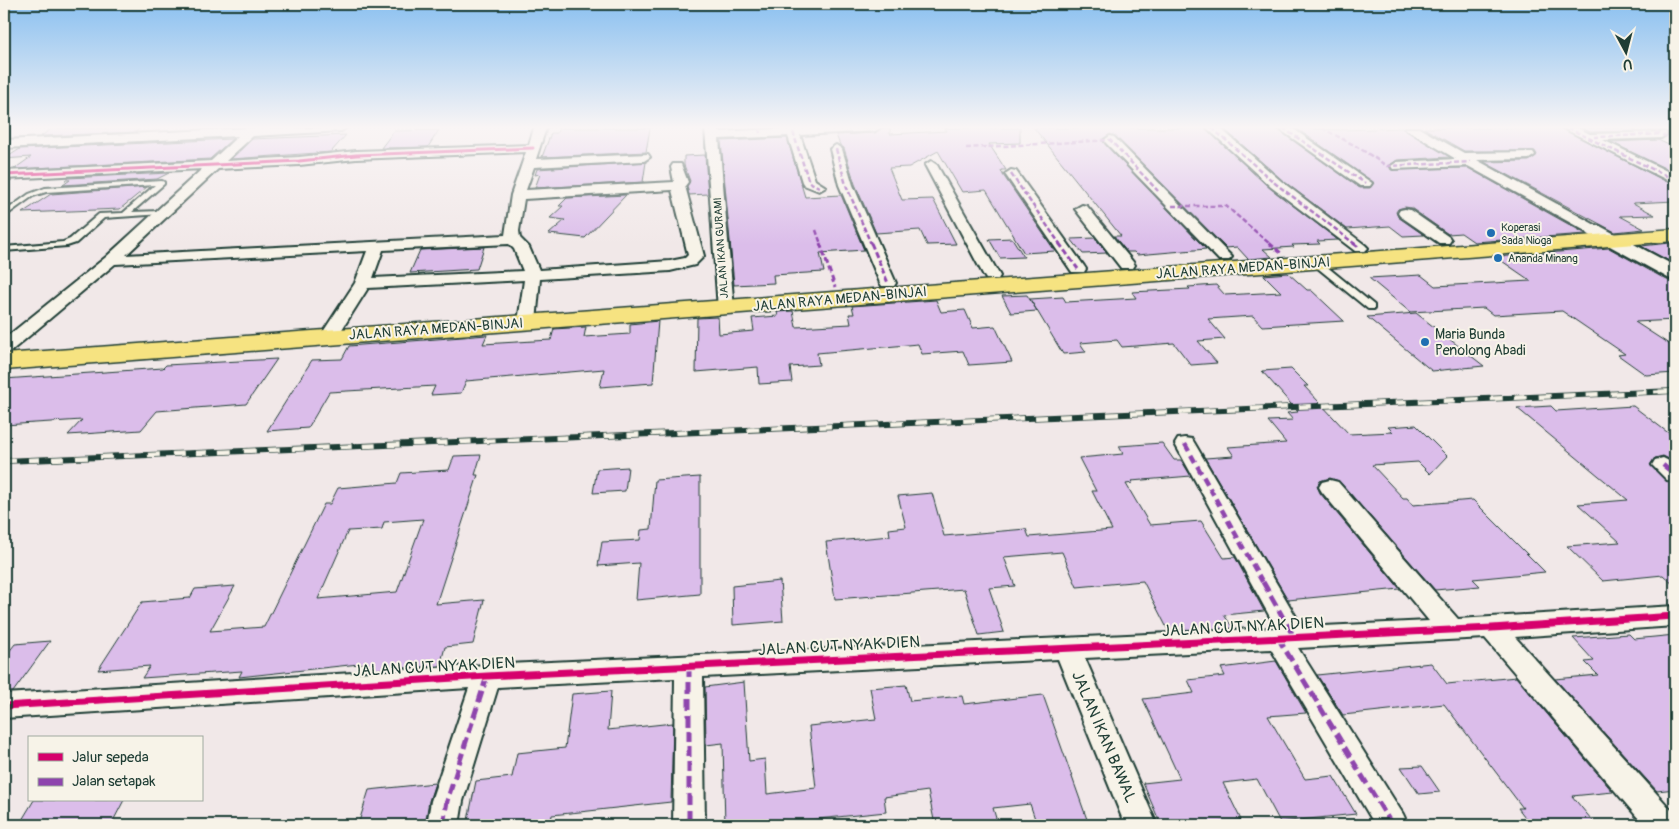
<svg xmlns="http://www.w3.org/2000/svg" width="1679" height="829" viewBox="0 0 1679 829" font-family="Pangolin,sans-serif">
	<style>
		.building { fill: #dbbdea; stroke: #1f3d34; fill-rule: evenodd }
		.lines { fill: none; stroke-linecap: round; stroke-linejoin: round }
		.service-casing { stroke: #1f3d34; stroke-width: 4 }
		.minor-casing { stroke: #1f3d34; stroke-width: 4 }
		.tertiary-casing { stroke: #1f3d34; stroke-width: 4 }
		.primary-casing { stroke: #1f3d34; stroke-width: 3 }
		.service { fill: #f7f3e8; fill-rule: evenodd }
		.minor { fill: #f7f3e8; fill-rule: evenodd }
		.tertiary { fill: #f7f3e8; fill-rule: evenodd }
		.primary { fill: #f6e381; fill-rule: evenodd }
		.rail-far1-casing { stroke: #1f3d34; stroke-width: 5 }
		.rail-casing { stroke: #1f3d34; stroke-width: 6 }
		.rail-far1 { stroke: #f7f3e8; stroke-width: 3; stroke-dasharray: 9; stroke-linecap: butt }
		.rail { stroke: #f7f3e8; stroke-width: 4.5; stroke-dasharray: 12; stroke-linecap: butt }
		.quiet-far3 { stroke: #8e44ad; stroke-width: 2.5; stroke-dasharray: 5 2.5; stroke-linecap: butt }
		.quiet-far2 { stroke: #8e44ad; stroke-width: 3; stroke-dasharray: 6 3; stroke-linecap: butt }
		.quiet-far1 { stroke: #8e44ad; stroke-width: 4.5; stroke-dasharray: 8 4.5; stroke-linecap: butt }
		.quiet { stroke: #8e44ad; stroke-width: 5; stroke-dasharray: 11 5; stroke-linecap: butt }
		.cycleway-far1-casing { stroke: #f7f3e8; stroke-width: 5 }
		.cycleway-casing { stroke: #f7f3e8; stroke-width: 10 }
		.cycleway-far1 { stroke: #d6006c; stroke-width: 3 }
		.cycleway { stroke: #d6006c; stroke-width: 7 }
		.poi-dot { fill: #1f6fb2; stroke: #f7f3e8; stroke-width: 2 }
		.labels { text-anchor: middle; dominant-baseline: central; stroke-width: 4; stroke-linejoin: round; paint-order: stroke }
		.far-poi-label { font-size: 11px; fill: #1f3d34; stroke: #f7f3e8; text-anchor: start }
		.far-street-label { font-size: 11px; fill: #1f3d34; stroke: #f7f3e8 }
		.street-label { font-size: 14px; fill: #1f3d34; stroke: #f7f3e8 }
		.poi-label { font-size: 14px; fill: #1f3d34; stroke: #f7f3e8; text-anchor: start }
		.near-street-label { font-size: 16px; fill: #1f3d34; stroke: #f7f3e8 }
	</style>
	<rect width="100%" height="100%" fill="#f1e8e8"/>
	<filter id="ink" filterUnits="userSpaceOnUse"><feTurbulence type="fractalNoise" baseFrequency=".02" numOctaves="2"/><feDisplacementMap in="SourceGraphic" scale="10" xChannelSelector="R" yChannelSelector="G"/><feConvolveMatrix kernelMatrix="1 2 1 2 8 2 1 2 1" color-interpolation-filters="sRGB"/></filter>
	<g filter="url(#ink)">
		<path class="building" d="M53,128h87l-4,4 -95,4z
			M559,128h91l-4,24 -104,5 9,-24h6z
			M882,128h8v6l57,-3 -2,-3h75v15l-31,1 17,26h-5l2,5 52,76 -31,2 -38,-63 -24,2 -24,-41 -29,16 -20,1 13,32 31,-1 23,45 -29,1 -7,-15 -44,3 -21,-49 -11,-36 -4,-3 -4,-10 39,-2z
			M1034,128h171l65,60 68,52 -21,1 3,3 -28,1 2,2 -31,2 9,8 -24,2 -11,-12 -11,1 -111,-112 -5,-2 -8,6 3,4 101,105 -69,6 -3,-3h-7l-13,-16h7l-4,-5z
			M1223,128h53l84,60h10l4,-5 -78,-55 45,2 61,-2 48,29 -53,3 -8,6 2,4 77,-2 118,66 -112,8 -13,-9 -13,1 -37,-26 -6,-1 -7,2 -2,3 2,5 26,18 -21,1 -13,-10 -43,3 -65,-49z
			M1424,128h137l114,58v15l-42,2 22,12 -35,1 24,13 -29,3 -131,-70 45,-1 8,-6 -2,-4h-71z
			M1583,128h48l6,3 -47,1z
			M439,130l-11,17 -47,1 13,-17z
			M346,135l-15,17 -100,7 21,-20z
			M787,138l18,59 36,-2 23,55 -44,3 4,19 -51,3 1,8 -40,2 -13,-144z
			M232,139l-22,20 -196,10 17,-12 -27,2 16,-10z
			M1658,140l17,8v25l-64,-31z
			M705,155l3,39 -19,1 -2,-9 3,-5 -6,-16v-9z
			M646,162l-3,20 -108,6 5,-14 -5,1 2,-6z
			M169,173l-12,6 -94,6 7,-5h-5l3,-2z
			M147,187l-27,22 -98,4 29,-19z
			M626,195l-41,43 -36,-4 16,-14 -15,-2 13,-12h-4l8,-8z
			M1012,238l12,19 -24,1 -11,-19z
			M1095,238l12,15 -24,1 -12,-15z
			M1670,243l5,3v18l-34,-18z
			M484,247l-7,22 -67,4 10,-23z
			M1609,248l58,32 8,2v38l-40,2 40,26v25l-29,2 -28,-20 7,-1 -63,-43 -69,4 -9,-7 -74,4 -41,-34 52,-3 14,11 96,-5 -35,-24z
			M1288,273l19,17h4l33,31 -82,5 -9,-10 -45,3 17,20 -27,2 19,22 -26,2 -17,-22 -52,4 -5,-7 -37,3 6,9 -23,2 -33,-55 33,-2 3,5 70,-4 -4,-6 58,-3 -2,-2 28,-2 9,10 56,-3 -17,-17z
			M1027,295l10,16 -26,2 -9,-17z
			M936,300l5,12 24,-2 8,18 22,-2 17,36 -43,3 -6,-14 -41,3 -4,-10 -101,9 2,12 -29,2 2,15 -33,2 -1,-17 -62,5 1,-54 21,-1 1,17 35,-3 -2,-13 26,-2 -1,-4 16,-1 3,16 55,-3 -2,-10h5l-2,-8z
			M1416,313l68,53 -52,5 -65,-54z
			M658,321l-5,62 -53,4 4,-18 -138,12 -5,12 -30,2 4,-9 -106,6 -21,36 -41,3 45,-71 30,-1 7,-13 138,-11 -4,9 68,-4 3,-11 32,-2 -2,10 46,-3v-10z
			M277,359l-31,45 -89,7 -16,19 -73,5 14,-15 -78,5v-46l159,-11 3,-3z
			M1291,369l17,17h-4l45,48 44,-2 -5,-5 28,-2 31,31 -17,18 -12,-12 -46,3 31,33h4l6,7 60,-5 72,72 -72,7 7,7 -45,4 -96,-109 -9,-3 -10,3 -3,5 3,7 80,96 -112,11 -83,-142 29,-2 -6,-9 58,-4 -18,-22 25,-1 -6,-7 11,-1 -36,-41z
			M1551,406l5,5 77,-5 42,32v24l-12,-6 -8,2 -5,7 16,16 9,3v102l-12,-11 -60,6 -36,-35 53,-4 -42,-38 50,-4 -111,-92z
			M1162,443l12,17h7l10,16 -60,5 2,2 -7,1 24,41 51,-4 23,37 11,-1 29,54 -40,4 9,13 -65,2 -25,-49 -66,6 -15,-35 -58,5 11,29 -26,2 15,44 -25,3 -15,-46 -129,10 -9,-57 64,-6 -1,-7 17,-2 -8,-31 34,-3 12,43 82,-7 3,8 83,-7 -20,-39h4l-17,-33 44,-4 -4,-8z
			M481,455l-6,20h3l-42,129 48,-4 -11,44 -28,3 -5,19 -74,4 2,-7 -129,14 3,-6 -100,7 8,-12 -52,4 44,-68 48,-4 5,-9 40,-3 -25,45 54,-4 60,-123h6l8,-16 59,-5 4,-10 48,-3 5,-14zM423,519l-26,73 -79,7 30,-68 34,-2 2,-7z
			M628,467l-3,24 -32,2 4,-24z
			M700,477v117l-64,6 3,-37 -41,3 4,-24 38,-2 1,-10 10,-1 4,-49z
			M780,581l3,40 -50,4 -1,-39z
			M1629,634l5,5 41,-4v154l-18,2 -102,-112 43,-4 -13,-13 9,-1 -21,-23z
			M50,641l-37,51h-9v-34l11,-14z
			M1276,661l30,52 -38,3 37,63 28,-3 23,38 -76,8 -23,-43 -34,4 18,37 -45,5h-35l-18,-42 37,-4 -37,-80 51,-6 -6,-13 37,-4 -4,-8z
			M1431,663l16,21 69,-7 97,115 -41,4 24,29h-65l-13,-17h5l-79,-104 -101,11 -26,-40z
			M744,682l5,79 16,-2 2,35 49,-6 -7,-62 67,-7 -6,-31 36,-3 4,16 52,-5 2,8 79,-9 46,130h-52l-7,-21 -37,4 5,17h-63l-7,-34 -44,6 2,15 -78,8v5h-83l-2,-82 -17,2 -1,-58z
			M611,691l-3,39 65,-7 -2,79 -119,13 -1,6 -41,4h-43l9,-44 36,-4 5,-24 48,-5 7,-54z
			M1422,766l18,26 -21,2 -18,-27z
			M435,783l-6,18 -4,24h-67l11,-35z
			M34,800h90l-13,25h-92z"/>
		<g class="lines">
			<g class="service-casing">
				<path id="service" d="M162,181l2,1v2l-32,28 28,-1 2,1v2l-58,4 -28,25 -9,3 -63,5v-4l59,-5 7,-3 29,-25 24,-1 32,-28 -109,7 -13,4 -29,21v-5l25,-18 16,-6z
					M1314,261h6l54,44v4h-6l-54,-44z"/>
			</g>
			<g class="minor-casing">
				<path id="minor" d="M250,128h96l-5,3 -88,5 -27,25 73,-4 57,-6 173,-6 5,-17h12l-10,31 112,-5 2,3 -6,4 -110,6 -8,23 148,-8 -3,-15 2,-3h8l7,18 -3,4 19,70 -9,9 -25,6 -130,8 -4,43 -3,4 -6,1 -6,-1 -3,-4 6,-42 -156,8 -34,54 -6,1 -6,-1 -3,-4 36,-55 12,-32 -252,13 -105,88 -6,1v-14l102,-82 96,-88 -198,10v-8l207,-10 27,-25 -234,12v-8zM526,152l-15,43 -6,40 -379,20 92,-86 81,-4 57,-6zM672,190l16,65 -3,3 -15,3 -131,9 -10,-23 -9,-9 -1,-7 5,-32zM509,244l5,5 9,22 -150,7 10,-28z
					M705,128h12l1,4 75,-4h87l-5,3 -75,4 15,45 11,7 -7,4 -15,-6 -2,-3 -14,-46 -69,3 15,170 -2,4h-12l-2,-4z
					M1207,128h13l61,53 84,64 3,3 -3,3h-10l-84,-64z
					M1278,128h14l80,55 -2,3h-10z
					M1404,128h15l45,25 69,-1 2,3 -6,4 -52,1 122,67 2,3 -2,3h-10l-121,-67 -75,3 -2,-3 6,-4 59,-3z
					M1563,128h15l12,6 75,-2 2,2 -6,4 -58,2 72,35v9z
					M1110,136l4,1 115,117 3,3 -3,3h-10l-113,-117 -2,-3z
					M836,145l6,4 11,36 43,98 -2,3h-12l-2,-3 -41,-98 -9,-36z
					M931,161l6,4 63,111 -2,3h-12l-2,-3 -59,-111z
					M1011,170l5,1 68,95 2,3 -2,3h-12l-67,-98z
					M1082,205l5,1 46,56 2,3 -2,3h-12l-46,-59z
					M1405,209l5,1 39,27 2,3 -2,3h-10l-39,-27 -2,-3 2,-3z
					M1185,438l7,1 3,5 107,183 127,-6 -107,-129 -3,-5 3,-5 8,-2 8,2 120,137 217,-13v20l-160,11 160,177v11h-31l-159,-187 -187,10 105,166 5,11h-33l-104,-176 -186,9 72,167h-32l-67,-166 -355,18 2,148h-32l2,-147 -177,9 -35,114 -4,24h-32l4,-24 38,-113 -465,30v-24l483,-29 789,-37 -101,-184 3,-5z
					M1663,458l12,6v18l-8,-2 -15,-15 3,-5z"/>
			</g>
			<g class="tertiary-casing">
				<path id="tertiary" d="M1594,225l6,1 75,40v14l-7,-2 -80,-44 -3,-4 3,-4z"/>
			</g>
			<g class="primary-casing">
				<path id="primary" d="M1675,229v12l-1671,129v-16z"/>
			</g>
			<use href="#service" class="service"/>
			<use href="#minor" class="minor"/>
			<use href="#tertiary" class="tertiary"/>
			<use href="#primary" class="primary"/>
			<g class="rail-far1-casing">
				<path id="rail-far1" d="M1654,392l21,-1"/>
			</g>
			<g class="rail-casing">
				<path id="rail" d="M4,461l1671,-70"/>
			</g>
			<use href="#rail-far1" class="rail-far1"/>
			<use href="#rail" class="rail"/>
			<path class="quiet-far3" d="M759,128l1,5
				M1212,128l64,56 79,60
				M1283,128l82,55
				M1322,128l34,18 31,20 83,-4
				M1568,128l107,52
				M1649,128l26,13
				M793,132l16,50 10,5
				M1594,137l67,-3
				M966,148l144,-8 48,51
				M836,149l10,36 25,59
				M1011,174l49,70
				M1172,206h54l44,38
				M816,230l5,14"/>
			<path class="quiet-far2" d="M820,243l15,44
				M871,243l17,40
				M1059,243l19,26
				M1269,243l12,10
				M1353,243l7,5"/>
			<path class="quiet-far1" d="M1185,444l78,139
				M1663,465l12,10"/>
			<path class="quiet" d="M1263,582l31,55
				M1278,638l114,187
				M689,666v159
				M443,825l4,-24 40,-125"/>
			<g class="cycleway-far1-casing">
				<path id="cycleway-far1" d="M4,175l295,-14 57,-6 177,-7"/>
			</g>
			<g class="cycleway-casing">
				<path id="cycleway" d="M4,706l483,-30 1005,-48 183,-12"/>
			</g>
			<use href="#cycleway-far1" class="cycleway-far1"/>
			<use href="#cycleway" class="cycleway"/>
		</g>
	</g>
	<linearGradient id="sky" x2="0" y2="1"><stop stop-color="#8ac0f0"/><stop offset="0.52" stop-color="#f9f5f5"/><stop offset="1" stop-color="#f9f5f5" stop-opacity="0"/></linearGradient>
	<rect width="1679" height="245" fill="url(#sky)"/>
	<g class="poi-dot">
		<circle cx="1491" cy="233" r="5"/>
		<circle cx="1498" cy="258" r="5"/>
		<circle cx="1425" cy="342" r="5"/>
	</g>
	<g class="labels">
		<g class="far-poi-label">
			<text x="1501" y="227">Koperasi<tspan x="1501" dy="13">Sada Nioga</tspan></text>
			<text x="1508" y="258">Ananda Minang</text>
		</g>
		<g class="far-street-label">
			<text transform="translate(721 248) rotate(-94)">JALAN IKAN GURAMI</text>
		</g>
		<g class="street-label">
			<text transform="translate(1243 268) rotate(-4)">JALAN RAYA MEDAN-BINJAI</text>
			<text transform="translate(840 299) rotate(-5)">JALAN RAYA MEDAN-BINJAI</text>
			<text transform="translate(436 329) rotate(-4)">JALAN RAYA MEDAN-BINJAI</text>
		</g>
		<g class="poi-label">
			<text x="1435" y="334">Maria Bunda<tspan x="1435" dy="16">Penolong Abadi</tspan></text>
		</g>
		<g class="near-street-label">
			<text transform="translate(1243 627) rotate(-3)">JALAN CUT NYAK DIEN</text>
			<text transform="translate(839 646) rotate(-3)">JALAN CUT NYAK DIEN</text>
			<text transform="translate(434 667) rotate(-3)">JALAN CUT NYAK DIEN</text>
			<text transform="translate(1104 737) rotate(67)">JALAN IKAN BAWAL</text>
		</g>
	</g>
	<rect width="1679" height="829" fill="none" stroke="#f7f3e8" stroke-width="20"/>
	<rect x="10" y="10" width="1659" height="809" fill="none" stroke="#1f3d34" stroke-width="2" filter="url(#ink)"/>
	<rect x="28" y="736" width="175" height="65" fill="#f7f3e8" stroke="#a1aaa0"/>
	<rect x="38" y="753" width="25" height="8" fill="#d6006c" stroke="#a1aaa0"/>
	<text x="72" y="762" font-size="15" fill="#1f3d34">Jalur sepeda</text>
	<rect x="38" y="778" width="25" height="8" fill="#8e44ad" stroke="#a1aaa0"/>
	<text x="72" y="786" font-size="15" fill="#1f3d34">Jalan setapak</text>
	<g transform="translate(1626 52) rotate(173)" stroke="#f7f3e8" stroke-width="4" paint-order="stroke">
	<path d="M0-4L9 19L0 12L-9 19Z" fill="#1f3d34"/>
	<text y="-8" font-size="14" font-weight="bold" text-anchor="middle" fill="#1f3d34">U</text>
	</g>
</svg>
